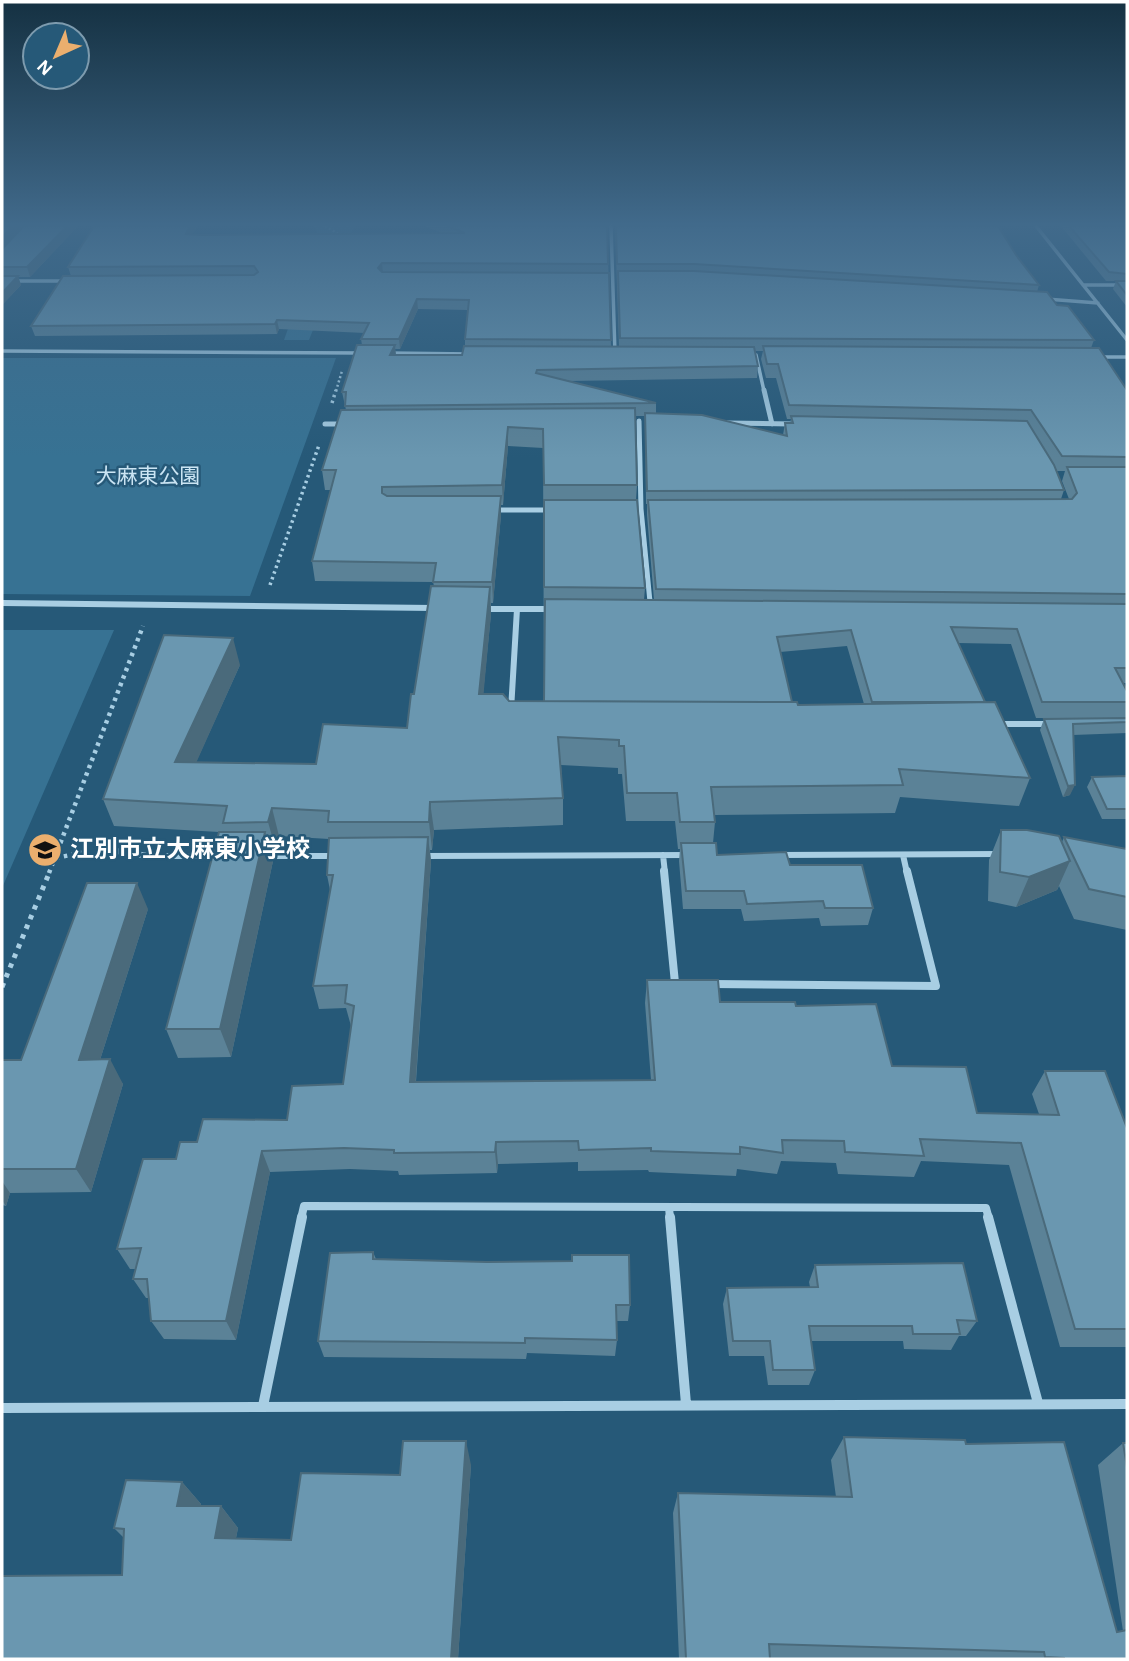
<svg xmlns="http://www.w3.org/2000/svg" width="1129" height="1661" viewBox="0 0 1129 1661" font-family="'Alegreya Sans','Noto Sans JP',sans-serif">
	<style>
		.green { fill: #377293 }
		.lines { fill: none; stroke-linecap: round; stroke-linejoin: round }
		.path-far3 { stroke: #a8cee3; stroke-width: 2.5; stroke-dasharray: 2 2.5; stroke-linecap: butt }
		.path-far2 { stroke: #a8cee3; stroke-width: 3.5; stroke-dasharray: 2.5 3.5; stroke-linecap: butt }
		.path-far1 { stroke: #a8cee3; stroke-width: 4.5; stroke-dasharray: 3.5 4.5; stroke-linecap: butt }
		.path { stroke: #a8cee3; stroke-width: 5; stroke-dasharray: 4.5 6; stroke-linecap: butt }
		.street-far4 { stroke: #a8cee3; stroke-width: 3.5 }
		.street-far3 { stroke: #a8cee3; stroke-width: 5 }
		.street-far2 { stroke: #a8cee3; stroke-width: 6 }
		.street-far1 { stroke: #a8cee3; stroke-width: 8 }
		.street { stroke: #a8cee3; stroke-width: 10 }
		.wall { fill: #5b8297; fill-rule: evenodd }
		.shaded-wall { fill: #4a6a7b }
		.building { fill: #6a97b0; stroke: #4a6a7b; stroke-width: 2 }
		.labels { text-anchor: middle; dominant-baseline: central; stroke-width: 5; stroke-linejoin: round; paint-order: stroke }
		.far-park-label { font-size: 21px; fill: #cae4f3; stroke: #265978 }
		.poi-label { font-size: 24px; font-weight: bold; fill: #fff; stroke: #265978; text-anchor: start }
	</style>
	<rect width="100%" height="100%" fill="#265978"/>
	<path class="green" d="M314,226h40l-45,114h-25l36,-102z
		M2,358h334l-86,238 -248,-2z
		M2,630h112l-112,258z"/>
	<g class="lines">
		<path class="path-far3" d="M325,226l12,7 -1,4
			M336,391l6,-20"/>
		<path class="path-far2" d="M332,403l4,-13
			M270,585l49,-140"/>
		<path class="path-far1" d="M56,858l29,-6
			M49,873l94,-247"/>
		<path class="path" d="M2,987l48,-116"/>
		<path class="street-far4" d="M611,226l4,128
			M1036,226l91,114
			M2,281h65
			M1083,285h44
			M1046,299l52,4
			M2,351l362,2
			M389,353l83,1
			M756,355l8,36
			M1096,357h31"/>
		<path class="street-far3" d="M764,390l8,34
			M639,421l2,88 9,93
			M727,423l65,1
			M325,424h19
			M495,510h58"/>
		<path class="street-far2" d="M650,601v5
			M2,603l432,5
			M484,609h69
			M511,710l6,-101
			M998,724h52
			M104,849l44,7h72
			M663,855l2,18
			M778,855l223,-1
			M903,855l4,18
			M263,856h73
			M421,856l268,-1"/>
		<path class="street-far1" d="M664,871l11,112h4
			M712,984l224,2 -29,-115
			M669,1207l1,12
			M301,1219l3,-13 682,2 3,11"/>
		<path class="street" d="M670,1217l16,187
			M988,1217l50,186
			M263,1406l39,-189
			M2,1408l1125,-4"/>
	</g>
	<path class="wall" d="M2,226h76l-48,51h-12l3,8 -19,20z
		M94,226h103l-5,9 250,-2 -18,-7h183l4,120h8l-4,-120h383l18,29 23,30 -2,7 20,13 37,35 -3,8 36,42v293h-4l4,19 -1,16h1v15l-54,2 -3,60 -7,2 -23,-67 4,-11 51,-1h-59l-25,-74 -53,-1 27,59 45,76 -11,28 -119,-9 -5,16 -181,2 1,7 -2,21 4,12 73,10 83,43 -5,17 -47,1 -2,-8 -75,3 -3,-12h-58l-4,-48 1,-12h-2l-3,-28h-49l-4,-47h-4v-6l-57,-3 2,33v27l-129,5 -2,20h-2l1,11 -15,221 235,-2 -6,-77 2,-23 73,22 76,4 96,60 85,47 62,1 -7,-20 13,-23 82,57v219h-67l-51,-182 -88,-4 -7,16 -76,-3 -2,-11 -55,-2 -4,13 -40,-5 -1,7 -87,-4 -1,-2 -70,1v-9l-80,2 -1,9 -98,2 -1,-4 -48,-2 -80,3 -34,168 -72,-1 -13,-18 -2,-23h-3l-13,-19 3,-10h-6l-13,-20 59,-90 21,-17 90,-22 56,-36 8,-58 -5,-18 -27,1 -6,-23 17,-96 -3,-15 2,-36 -50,-3 -3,14h-6l3,11 -42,196 -53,1 -12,-29 53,-197 -105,-6 -11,-27 137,-134 -44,97 120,2 91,-36 27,-142 -1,-4 -118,-1 -3,-20 19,-71h-6l-3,-20 24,-60 -4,-18 20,-47 -1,-6 4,-6 -86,-4 -2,5 -242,2 -4,-10 40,-50 -3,-9zM418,309l50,1 -3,29v7l-3,9h-66l-1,-6h5zM755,351h8l-2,8 5,19h10l11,41h4l-1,4h-5l-2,12 -127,-21v-11l-87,-22 188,-3 1,-12zM635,416h10l1,88h1v11l7,85h-10l1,-12 -9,-88 1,-15zM508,446l35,2 1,253h-35l-26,-7 8,-80v-11h2l8,-88v-10h2zM1054,467l3,4h8l-3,10 7,18h-8l3,-9zM847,646l17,58 -66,1 -6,-3 -12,-50z
		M1061,226h66v81l-14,-18 3,-8h-10z
		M1127,776v43h-25l-15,-32 5,-10z
		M1001,830l61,12 2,-5 63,12v81l-53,-11 -15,-33 -2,4 -41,17 -28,-6 1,-41z
		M148,909l-48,151 23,24 -32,108 -81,1 -4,13 -4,-1v-145h19z
		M373,1252l3,7 254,46 -2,16h-12l1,19 -2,16 -88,-3 -1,6 -202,-2 -6,-16z
		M815,1265l162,56 -11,15h-7l-8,14 -47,-1 -1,-8h-92l4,29 -6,15h-41l-4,-29h-35l-6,-52 4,-16 83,-1 -1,-5z
		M844,1437l122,7 151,188 6,-1 -25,-166 25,-22h4v216h-448l-6,-146 5,-20 158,4 -5,-37z
		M471,1465l-13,194h-456l120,-84 1,-38 -9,-9 68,-46 19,22 -1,2h21l17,22 -2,10 55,2 109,-65z"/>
	<path class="shaded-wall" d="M13,226h11l-22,23v-12z
		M67,226h11l-48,51 -3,-10z
		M190,226h7l-9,17 -2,-9z
		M382,263l1,10 -5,-5z
		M18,276l3,9 -19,20v-12z
		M417,299l1,10 -18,40 -1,-10z
		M277,320l2,9 -2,5 -2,-10z
		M395,345l1,12 -6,-2z
		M508,427v19l-5,59 -1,-20z
		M501,496v19l-8,88 -1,-21z
		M490,587l1,27 -10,107 -2,-27z
		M233,638l7,27 -56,125 -9,-28z
		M1075,785l-5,10 -7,2 5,-11z
		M430,802l4,28 -2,20 -3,-28z
		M272,808l7,28 -3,14 -8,-28z
		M265,832l8,29 -42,196 -11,-28z
		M428,837l3,24 -17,244 -4,-23z
		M1070,861l-13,29 -41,17 13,-30z
		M137,883l11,26 -56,176 -13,-25z
		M110,1059l13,25 -32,108 -15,-23z
		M496,1142l2,22 -1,9 -2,-21z
		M262,1151l8,21 -34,168 -10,-19z
		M2,1181l8,12 -4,13 -4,-6z
		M466,1441l5,24 -13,194h-7z
		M182,1482l19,22 -5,23 -19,-21z
		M221,1506l17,22 -6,30 -17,-20z"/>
	<path class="building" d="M2,226h11l-11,11z
		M24,226h43l-40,41h-25v-18z
		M94,226h96l-4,8 16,1 263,-2 -18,-7h160l1,38 -226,-1 -4,5 4,4 227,1 2,67 -146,-1 4,-39 -52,-1 -18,40h-38l8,-16 -92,-3 -2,4 -244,2 32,-50 191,-1 4,-3 -4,-6 -186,1z
		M616,226h382l18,29 23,30 -345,-21h-77z
		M1069,226h58v48l-18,-2z
		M618,271h76l353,21 10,13 11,1 26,34 -474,-2z
		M2,276h16l-16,17z
		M1116,281h11v14z
		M357,345h38l-5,10h72l2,-9 290,1 4,19 -221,4 -1,3 120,30 -311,3 1,-14h-4z
		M763,346l336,2 28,42v67l-65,-1 -31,-46 -242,-5 -11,-41h-11z
		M635,408l2,77h-93l-1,-56 -35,-2 -6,58 -120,2v6l5,3h114l-9,86h-59l3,-19 -124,-2 24,-91h-14l19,-60z
		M645,413l57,2 85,21 -2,-13h8l-2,-7 236,5 27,44 10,25 -417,1z
		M1067,467h60v127l-471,-5 -8,-89 424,-1 5,-6z
		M544,500h93l8,88 -101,-1z
		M431,586l59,1 -11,107h24l6,7 288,1 1,3 197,-3 35,76 -131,-9 4,16 -192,2 4,35h-35l-3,-29h-50l-3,-47h-5v-6l-61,-3 5,61 -133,4 -1,20h-101l1,-11 -57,-3 -4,14 -45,1 4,-17 -124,-7 61,-164 69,3 -58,124 141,2 7,-40 84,4 4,-34h3z
		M545,599l582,5v64h-12l12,23v11h-85l-25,-73 -66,-2 34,75h-113l-21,-72 -74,7 15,65 -248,-1z
		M1127,718v4l-54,2 2,61 -7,1 -24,-67z
		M1127,776v33h-20l-15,-32z
		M1001,830h26l32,6 11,25 -41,16 -29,-5z
		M219,832h46l-45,197h-54z
		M428,837l-18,245 245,-2 -8,-100h71l2,22h75l1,4 80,-2 16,62 74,1 11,46 82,2 -14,-44h60l22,57v201h-52l-54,-186 -101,-4 4,17 -79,-4 -1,-11 -62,-1 1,13 -43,-6v7l-89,-3v-3l-72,2 -1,-9 -82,1 -1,10 -101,1v-3l-50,-2 -82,3 -36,170h-75l-4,-42h-14l8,-31 -24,1 26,-90h33l4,-17h17l6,-23 84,1 5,-34 51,-2 11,-78 -9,-3 2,-18 -34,1 20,-111h-6l2,-37z
		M1064,837l63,12v48l-38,-8z
		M681,843h35l1,12 69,-3 4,13h72l11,43h-48l-2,-7 -76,3 -3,-13h-58z
		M87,883h50l-58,177 31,-1 -34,110h-74v-109h19z
		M373,1252v7l114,3 85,-1v-6h57l1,50h-14l1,35 -92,-2v5l-207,-2 12,-88z
		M963,1263l14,58 -20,-1 3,14h-47l-1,-8h-103l6,44h-42l-3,-29h-37l-6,-53 91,-1 -3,-22z
		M844,1437l121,3 1,4 98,-2 53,190 10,-2v29h-63v-1l-19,-1 -1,-5 -275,-8 1,15h-84l-8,-166 174,4z
		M403,1441h63l-15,218h-449v-83l120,-1 2,-46 -10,-1 12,-48 56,2 -5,24h44l-6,32 76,2 10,-67 99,2z
		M1123,1443h4v24z"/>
	<linearGradient id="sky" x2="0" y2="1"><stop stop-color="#153142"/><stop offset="0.49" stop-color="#416a8b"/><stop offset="1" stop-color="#416a8b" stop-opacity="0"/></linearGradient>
	<rect width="1129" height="458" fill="url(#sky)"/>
	<defs>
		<g id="school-disc" transform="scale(1.75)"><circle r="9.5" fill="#ebaf6e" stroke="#265978"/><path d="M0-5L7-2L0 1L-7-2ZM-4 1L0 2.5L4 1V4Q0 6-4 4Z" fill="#111"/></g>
	</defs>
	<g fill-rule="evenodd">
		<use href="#school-disc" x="45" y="850"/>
	</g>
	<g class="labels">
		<g class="far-park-label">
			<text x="148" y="476">大麻東公園</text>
		</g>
		<g class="poi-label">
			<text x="70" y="850">江別市立大麻東小学校</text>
		</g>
	</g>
	<rect width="1129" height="1661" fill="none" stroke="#ffffff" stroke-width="7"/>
	<g transform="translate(56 56) rotate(224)"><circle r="33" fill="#265978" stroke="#7d9bae" stroke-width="2"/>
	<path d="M0-5L12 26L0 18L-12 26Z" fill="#ebaf6e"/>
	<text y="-10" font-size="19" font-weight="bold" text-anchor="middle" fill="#ffffff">N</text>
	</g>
</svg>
